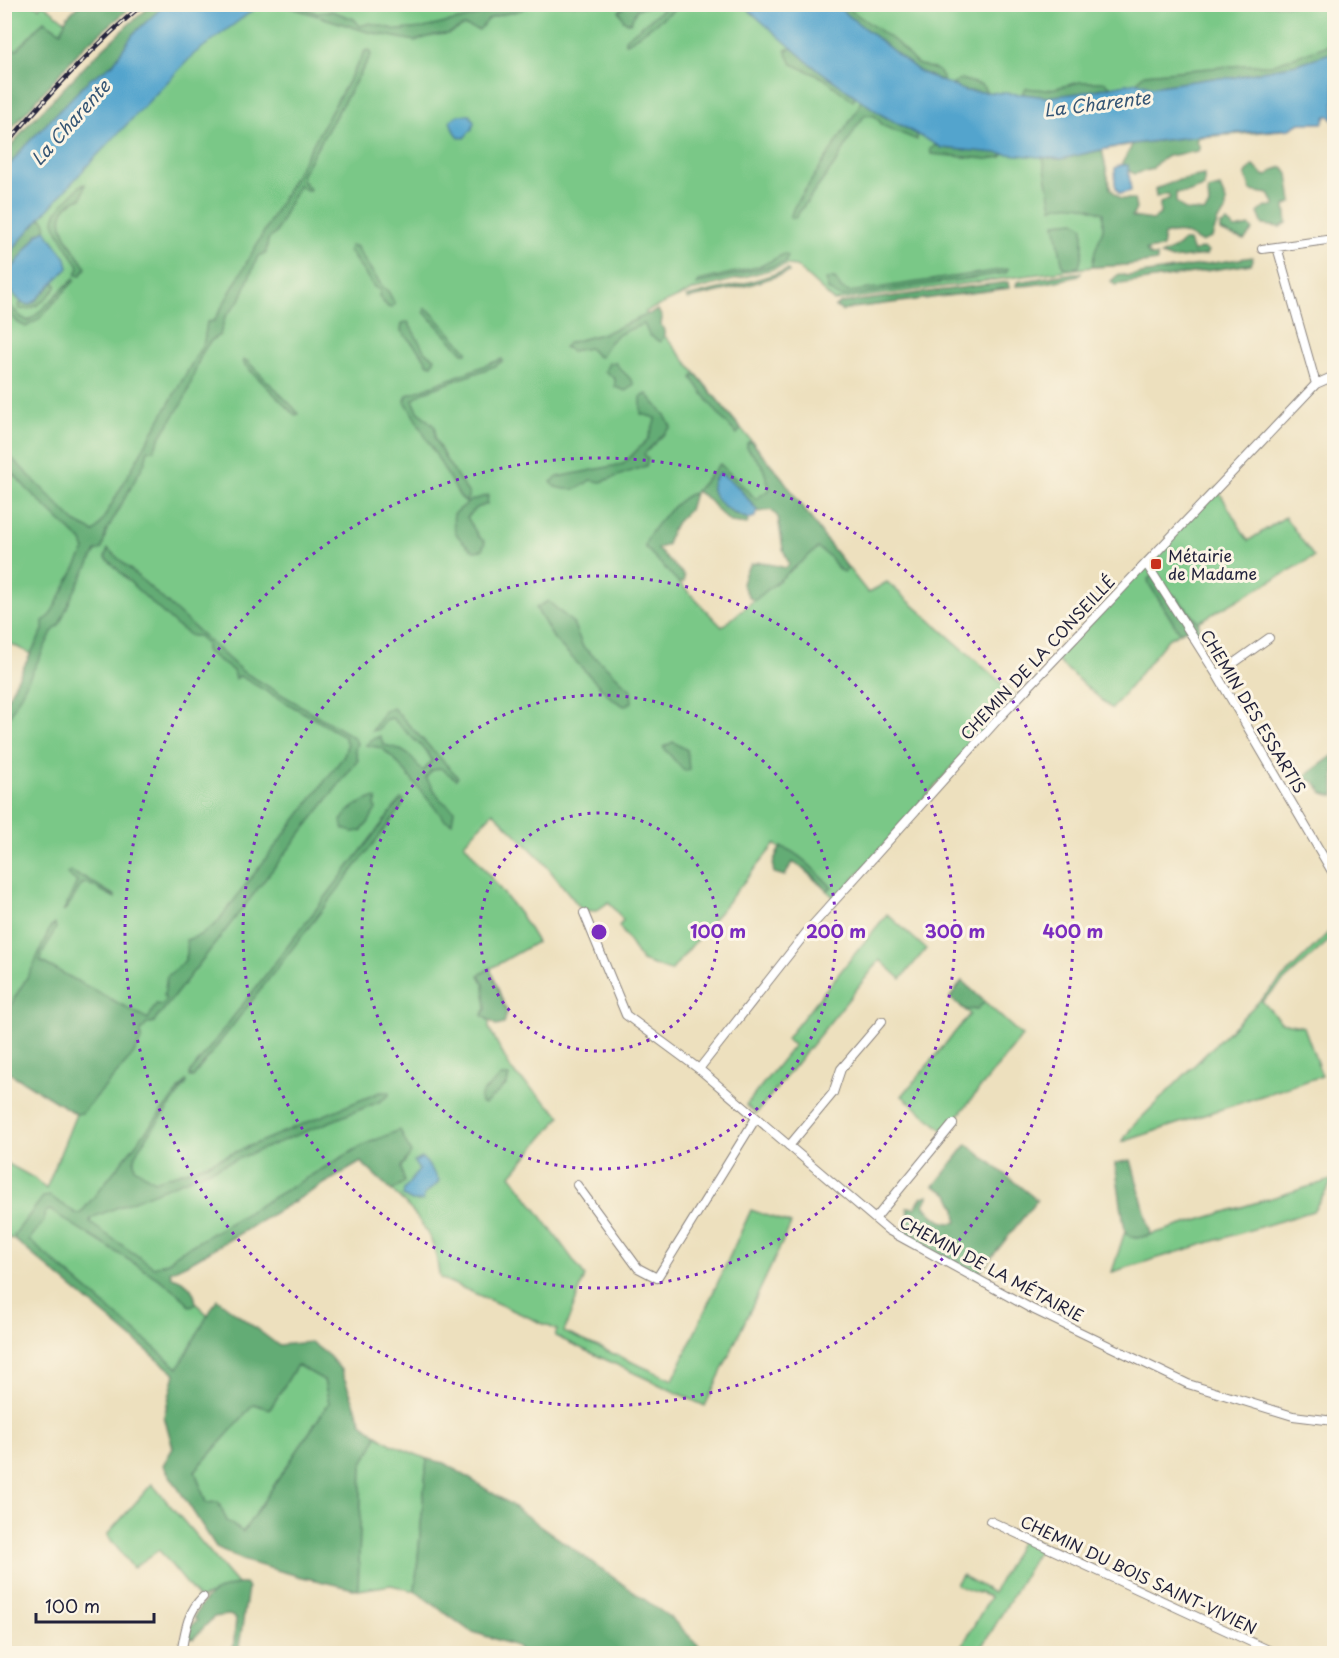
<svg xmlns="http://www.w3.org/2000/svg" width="1339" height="1658" viewBox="0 0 1339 1658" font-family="'Playpen Sans',sans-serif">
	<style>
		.green { fill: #7ac887; stroke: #4e7561; stroke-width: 1.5 }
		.forest { fill: #63ac74; stroke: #426758; stroke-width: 1.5; fill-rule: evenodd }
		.water { fill: #52a4cd; stroke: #3a6384; stroke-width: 1.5 }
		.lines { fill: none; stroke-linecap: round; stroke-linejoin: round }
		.minor-casing { stroke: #88817c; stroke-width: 10 }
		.minor { stroke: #fff; stroke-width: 8 }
		.rail-casing { stroke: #22223b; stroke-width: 4.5 }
		.rail { stroke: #fcf5e5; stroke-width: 2; stroke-dasharray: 7; stroke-linecap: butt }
		.ring { fill: none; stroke: #7b2cbf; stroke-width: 3; stroke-dasharray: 3 6 }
		.poi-dot { fill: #c8321e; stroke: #fcf5e5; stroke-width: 2 }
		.labels { text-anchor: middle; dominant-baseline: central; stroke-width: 6; stroke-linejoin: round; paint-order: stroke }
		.poi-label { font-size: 16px; fill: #22223b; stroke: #fcf5e5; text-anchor: start }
		.street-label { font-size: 16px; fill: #22223b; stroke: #fcf5e5 }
		.water-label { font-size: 18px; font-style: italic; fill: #355675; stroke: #fcf5e5 }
		.centre { fill: #7b2cbf; stroke: #fcf5e5; stroke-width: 3 }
		.ring-label { font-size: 18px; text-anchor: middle; font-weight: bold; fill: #7b2cbf; stroke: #fcf5e5; stroke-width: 6; stroke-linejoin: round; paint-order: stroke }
	</style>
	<rect width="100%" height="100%" fill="#fcf5e5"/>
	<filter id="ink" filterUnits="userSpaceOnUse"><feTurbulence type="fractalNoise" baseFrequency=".0167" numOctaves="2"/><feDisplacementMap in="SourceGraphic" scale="12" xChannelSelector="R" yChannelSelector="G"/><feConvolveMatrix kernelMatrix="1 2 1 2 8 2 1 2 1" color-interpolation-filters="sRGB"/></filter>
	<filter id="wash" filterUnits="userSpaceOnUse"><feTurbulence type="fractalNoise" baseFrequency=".008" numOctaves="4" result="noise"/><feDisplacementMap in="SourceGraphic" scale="24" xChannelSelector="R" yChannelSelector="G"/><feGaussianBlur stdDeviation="1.35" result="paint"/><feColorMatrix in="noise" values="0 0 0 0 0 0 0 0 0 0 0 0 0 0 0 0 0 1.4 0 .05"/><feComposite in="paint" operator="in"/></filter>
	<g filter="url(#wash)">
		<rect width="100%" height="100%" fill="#ede0be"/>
		<path class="green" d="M5,5h30l4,3 2,-3h3l22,17 -5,10 -17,-11 -27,29 -8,-1 -4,6z
			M201,5h1133v117l-4,-6h-4l-4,7h-22l-10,6c-63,8 -126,7 -188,21l25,115 -35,2 -258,34 -38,-35 -8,-1 -97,26 -46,21 138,167 -26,21 -37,-36 -75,83 77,80 104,-87 42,53 19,-11 128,113 -179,204 -61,-55 -104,127 -29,-10 -23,-35 4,-6 -14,-18 -13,9 -14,-1 -42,-52 -47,-46 -29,31 58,74 15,25 -58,33 5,9 2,25 -4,6 7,6v7l23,43 49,45 -50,59 74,101 -21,56 109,48 78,-170 40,14 -86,182 -150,-70 2,-6 -117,-52c-2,-9 -3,-18 -5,-27 -11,-37 -47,-63 -74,-89l-170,100 -28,11 45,42 -32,58 -153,-130 -18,-7v-74l29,16 12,11 30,-75 -71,-44v-367l26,-49 -26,-13v-429z
			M1217,488l31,53 37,-24 29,40 -146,82 -56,70 -57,-50z
			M887,914l39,35 -25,30 -21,-19 -124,154 -10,-9 48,-60 -8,-6z
			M1334,927v9l-72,65 19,21 23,5 18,49 -200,66 9,-14z
			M962,981l60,55 -77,96 -43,-36 68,-82 -20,-16z
			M1334,1179l-21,32 -201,61 13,-41c6,9 12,7 21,5z
			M297,1364l27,16 5,23 -86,129 -16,-11 -9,-19 -12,1 -11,-32 59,-67 16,5z
			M377,1435l14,9 36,15 -12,132 -24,-6 -33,5 4,-126 11,-18z
			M152,1484l85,100 -34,13 -3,3 -41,-50 -26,18 -26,-33z
			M1023,1537l19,8 -63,108h-21l32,-56c-11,-5 -24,-6 -34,-13l6,-9 31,18z"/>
		<path class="forest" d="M79,5h55l-52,43 -77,88v-81l4,-6 8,1 27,-29 17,11 6,-15z
			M152,5h14l-33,29 -20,30 -24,16 -65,67 -19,24v-17l22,-28 65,-67 36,-34z
			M283,5h16l18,8 15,-2 22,8 6,7 10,-3 28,7 26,-2 47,-11 36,-10 4,-2h20c-13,10 -31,7 -42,14 -3,3 -7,8 -10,11l-15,-4 -16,8 -14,1 -19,6 -47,-9z
			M627,5v-1l32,1 -22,4 -7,14 -6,-2 -5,-10z
			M668,5h13l-52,37 -4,1v-4z
			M835,5h8l53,37 21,22 20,6 6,7v4l-23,-9z
			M1334,43v9l-36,12 -67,14h-17l-62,9 -15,-5 7,-8 100,-9h27z
			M792,48l17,15 46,33 -2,5 -30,-23 -31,-14 -7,-14z
			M369,50l2,5 -69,119v6l8,9 -1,2 -10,-5 -12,22 -11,25 -8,7 -2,13 -8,3 -18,44 -15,17 -5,18c-21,8 -26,45 -35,63 -10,18 -23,33 -31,52h-6l-3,12 -39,70 -4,17 -6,2 -24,45 -13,29 -7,7 -13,27 -34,66v-22l38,-73v-9l6,-4 36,-67 -3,-8 -55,-53 -22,-25v-13l71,72 18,9 4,-4 106,-186 3,-20 7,-1 151,-270z
			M960,79l22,6 5,7 -22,-1 -13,-6z
			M1080,82h24l8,5 -33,6 -32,4 -25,-3 4,-6 21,2z
			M863,101l19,14 35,19v6l-34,-14 -8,-10 -10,-1 -8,11 -20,35 -42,57h-5l4,-11 64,-98 2,-7z
			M1199,136l-3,5 4,6 -2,4 -30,5 -10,6 -6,7 -17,5 -6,-3 -2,-6h-6l12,-21z
			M936,145l7,3 60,5 -1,4 -15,2 -56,-5 -1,-5z
			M1102,150l8,38 10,11h14l2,10 -4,8 20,3 8,-6v-11l10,-5 -2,-4 -12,3 -1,-8 24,-9 25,-5v12l-17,6h-11v9l9,8 19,2 5,-6 -1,-16 12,-3 6,14v10l-8,9 -6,18 -11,4c-15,-8 -20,-13 -37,-7l-2,13 -16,2 4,6h7v5l-30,4 -35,2 3,-16 8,-22v-16c-18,-7 -32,-12 -51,-5l-9,-51 18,2z
			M1253,165l9,9 4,2 8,-6 9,-3 5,7 4,28 -7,4 2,17 -7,4 -17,-2 -5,-12 6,-5 11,-3 -6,-11 -18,-3 -6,-16z
			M85,184l-3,14c-42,13 -9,49 4,70l-6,8 -4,-1 3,-8c-5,-9 -26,-40 -25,-47 1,-11 19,-26 26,-34z
			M39,219h4l3,4 -1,7 -7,4 -33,44v-16l12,-18z
			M1075,221l8,6v23l-4,17 -16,1 -8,-45z
			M1227,222l8,7 15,-3 3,4 -9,10 -24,-9v-5z
			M1183,241h6l4,11 10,-4 5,3 -2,4 -34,4 -11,-4 18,-9z
			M350,246h6l11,18 15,22 6,5 7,13 -4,4 -3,-1 -9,-10 1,-7 -6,-3 -25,-36z
			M784,254l4,2 -3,7 -88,22 2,-4 62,-15z
			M1252,257l1,3 -2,4 -136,21 -4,-4 8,-7 9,2z
			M1008,269l-2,4 -163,24 -5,-1 -10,-6 -2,-11h9l7,10 7,3z
			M788,270l1,2 -40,13 -61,14 -2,-2 63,-15z
			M1074,273h7l-2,3c-20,5 -42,10 -63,10l1,-4z
			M74,278l1,2 -37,40 -12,7 -8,-4 -13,-16v-7l16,17 7,4 7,-5z
			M1008,282l1,6 -156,20 -10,3 -8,-4 6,-4z
			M53,283l3,1v4c-11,11 -20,23 -36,21l-2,-4 4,-2 7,2 5,-3z
			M425,308l4,2 38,41v2h-4l-39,-41z
			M658,310l4,8 -1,7c5,7 4,11 -1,17l-11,-7 -5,-11c-21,8 -33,10 -43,33l-4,-1 -8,-8 -18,3 -7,-4 4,-4 37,-10z
			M408,322l17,30 10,6 -3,7 -4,-1 -7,-11 -20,-22 1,-8z
			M502,359l1,2 -8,5 -71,26 -11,8 5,11 17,16v11l10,20 24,36 -3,8 -6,-5 -55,-96 2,-6z
			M243,360l4,1 47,47 4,6 -3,1 -51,-51z
			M609,363h7c5,9 13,12 18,21l-8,7 -11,-4v-8l-10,-8z
			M694,375h3l44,54 -4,5c-18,-17 -31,-36 -45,-56z
			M647,394l18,21 6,12 -27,27 4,5 -2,7 -45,16 -11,-2c-12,11 -19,11 -35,7l-4,-5 7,-5 65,-13 25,-25 8,-21 -15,-4v-17z
			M751,441l32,38 43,61 22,28 -3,4 -6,-2 -8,-12 -13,-10 -64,53 -5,-4 -7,-13 4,-13 5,-7 9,-2 26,6 3,-4 -6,-15 -5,-32 -7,-7 -12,2 -22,-26 -17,-13 -6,6 -2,10 22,25 15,5 -2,5 -17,-2 -12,-11 -11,-13 -11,-7 24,-27 36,35 14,-10 -8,-24 -15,-17v-5z
			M694,493l-5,17 -12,12 -7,12 -3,11 -10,4 27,26v7l-5,1 -34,-36c1,-15 35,-51 49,-54z
			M488,495l-1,9 -10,4 -10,9 11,19 7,6 -3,8 -8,1c-14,-11 -23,-17 -20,-37l16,-13z
			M108,549l134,122 113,67 2,6 -2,5 3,11 -204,262 -7,2 -6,7v10l-8,14 -51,58 -6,1 -71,-44v-51l10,-22 17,-28 18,-41 5,-4 1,4 -15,28 -1,5 108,58 8,-15 6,1 4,-5 -2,-4 3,-20c15,-11 24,-16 19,-36l14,-5 16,-11 128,-168 3,-11 -3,-9 -104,-60 -5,3 -2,-8 -27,-20v-7l-7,-8h-8l-14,-10 -40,-37 -32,-32z
			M1153,575l13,20h8l22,24 3,5v11l-5,4 -7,-10 -8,3 -30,-48 -1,-5z
			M548,601l25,22 10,24 26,22 22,21 1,12 -8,4 -12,-7 -58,-60 -18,-31z
			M393,708l65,69 -2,2 -16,-11 -9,3 -5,7 15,22 13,10 -2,13 -7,-3 -48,-58 -15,-14 -16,-3 5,-5 9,-4 4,9c11,2 21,5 29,14 4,5 5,9 10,12l9,-10 -5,-9 -35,-34 -7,2 -6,9 -7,2 13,-21z
			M673,742l14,8 2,20h-6l-20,-23z
			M1334,755v41l-11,-3 -8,-11 -13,-4z
			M373,798l4,1 -2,6 1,4 -8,14 -7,8 -9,1 -8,-3 -3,-8c8,-13 18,-18 32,-23z
			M401,799l3,1 -3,8 -208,269h-3v-4z
			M781,847c18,4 38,28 51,40l-5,4 -20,-21 -15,-8 -7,14 -11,-3c-3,-10 2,-18 7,-26z
			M70,871l9,5 5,1 31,19v2l-28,-15 -5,1c-7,10 -10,19 -19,28l14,-30 -10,-8z
			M490,968l17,44 -3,12 -7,2 -15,-11 4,-6 -2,-25 -5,-9z
			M962,981l23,21 -8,7 -11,1 -16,-12z
			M502,1076h7l-2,8 -22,20 -4,-1 -1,-5 4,-7z
			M186,1081l1,2 -49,66 -4,12 1,7 19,13 50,-16 176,-73h9v3l-10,7 -288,116 -1,5 64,44 16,-6 5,-6 188,-110 37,-15 11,23 -10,14 3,15 -12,9 -31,-29 -170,100 -21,10 2,5c14,4 22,11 24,26l-2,2 -5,1 -4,-6 -20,-17 -115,-73 -5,2 -2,10 -14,18 149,128 39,-69 61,46 33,-3 18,14 12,14 21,53 15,12 -4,11 -11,18 -4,126 -60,-14 -53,-15 -29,-14 -53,-82 10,-17 -9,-32 11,-42 -160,-134 -1,-5 29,-38 7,-1 27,18 4,-1zM297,1365l27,15 5,23 -86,129 -16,-11 -9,-19 -12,1 -11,-32 59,-67 16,5z
			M967,1144l70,56 -61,77 -76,-40 2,-8 8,-10 -3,-12 8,1 7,-11 7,-2 -5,10c8,11 19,21 33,17l-1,-13 -7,-15 -15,-8z
			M1131,1160l20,74c-10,4 -19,7 -26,-3l-10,-68z
			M427,1459l18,4 62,39 165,117 34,34h-185l-5,-7 -46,-15 -55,-40z
			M237,1584h8l3,4 -10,65h-5l3,-35 -7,-3 -15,2 -21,22 -7,-2 3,-9 8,-8 -3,-3c12,-23 19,-26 43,-33z"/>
		<path class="water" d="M166,4l94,1 -66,49 -107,112 -70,78 -12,18v-91l19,-24 65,-67 24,-16 20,-30z
			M743,5h92l85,67 45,19 57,3 25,3 32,-4 58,-11 15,5 62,-9h17l66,-14 37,-12v70l-4,-6h-4l-4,7h-22l-10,6 -91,7 -76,9 -62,14 -119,-11 -60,-33 -73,-52z
			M458,115h12l4,7 -2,7 -8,9 -5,-1 -6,-8 -3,-8z
			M1121,165h7l3,26 -11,3c-7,-7 -5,-17 -5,-26z
			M45,230l21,28 2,10 -34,34 -5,3 -7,-2 -17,-18v-7l33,-44z
			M720,473l17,13 20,24 -2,7 -6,2c-18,-6 -53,-26 -29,-46z
			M422,1158l4,4 13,18 -1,3 -14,12 -1,6h-11l-9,-5 1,-6 15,-20 -5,-8z"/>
	</g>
	<g filter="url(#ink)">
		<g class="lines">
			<g class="minor-casing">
				<path id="minor" d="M1277,247l39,137
					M1262,249l72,-10
					M1146,563l71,112 117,200
					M1217,675l52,-37
					M584,913l42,102 73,54 189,161 142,78 158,76 105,32 41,5
					M699,1069l110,-140 191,-212 316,-333 18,-8
					M789,1146l44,-53 8,-24 41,-48
					M577,1185l61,83 19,10 99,-160
					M875,1219l78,-95
					M990,1521l287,133
					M181,1654c4,-22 6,-42 22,-57"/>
			</g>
			<use href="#minor" class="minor"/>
			<g class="rail-casing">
				<path id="rail" d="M4,147c43,-51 88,-100 139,-143"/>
			</g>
			<use href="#rail" class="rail"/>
		</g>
	</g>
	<g class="ring">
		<circle cx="599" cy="932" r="119"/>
		<circle cx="599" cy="932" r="237"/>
		<circle cx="599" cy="932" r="356"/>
		<circle cx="599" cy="932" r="474"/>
	</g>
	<rect class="poi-dot" x="1150" y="558" width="12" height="12" rx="3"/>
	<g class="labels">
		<g class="poi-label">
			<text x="1168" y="555">Métairie<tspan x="1168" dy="18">de Madame</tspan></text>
		</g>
		<g class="street-label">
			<text transform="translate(1037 657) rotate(-47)">CHEMIN DE LA CONSEILLÉ</text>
			<text transform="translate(1254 711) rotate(59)">CHEMIN DES ESSARTIS</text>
			<text transform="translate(992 1268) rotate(28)">CHEMIN DE LA MÉTAIRIE</text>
			<text transform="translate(1139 1574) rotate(25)">CHEMIN DU BOIS SAINT-VIVIEN</text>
		</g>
		<g class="water-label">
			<text transform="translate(1097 103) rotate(-7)">La Charente</text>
			<text transform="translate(70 122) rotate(-48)">La Charente</text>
		</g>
	</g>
	<circle cx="599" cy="932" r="9" class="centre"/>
	<g class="ring-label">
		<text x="718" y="938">100 m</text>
		<text x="836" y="938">200 m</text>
		<text x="955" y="938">300 m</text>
		<text x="1073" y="938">400 m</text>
	</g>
	<rect width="1339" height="1658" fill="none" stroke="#fcf5e5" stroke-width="24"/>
	<path d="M36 1613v9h118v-9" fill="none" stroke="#22223b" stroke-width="3"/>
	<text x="45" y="1613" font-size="18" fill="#22223b" stroke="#fcf5e5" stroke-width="4.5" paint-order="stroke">100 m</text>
</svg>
